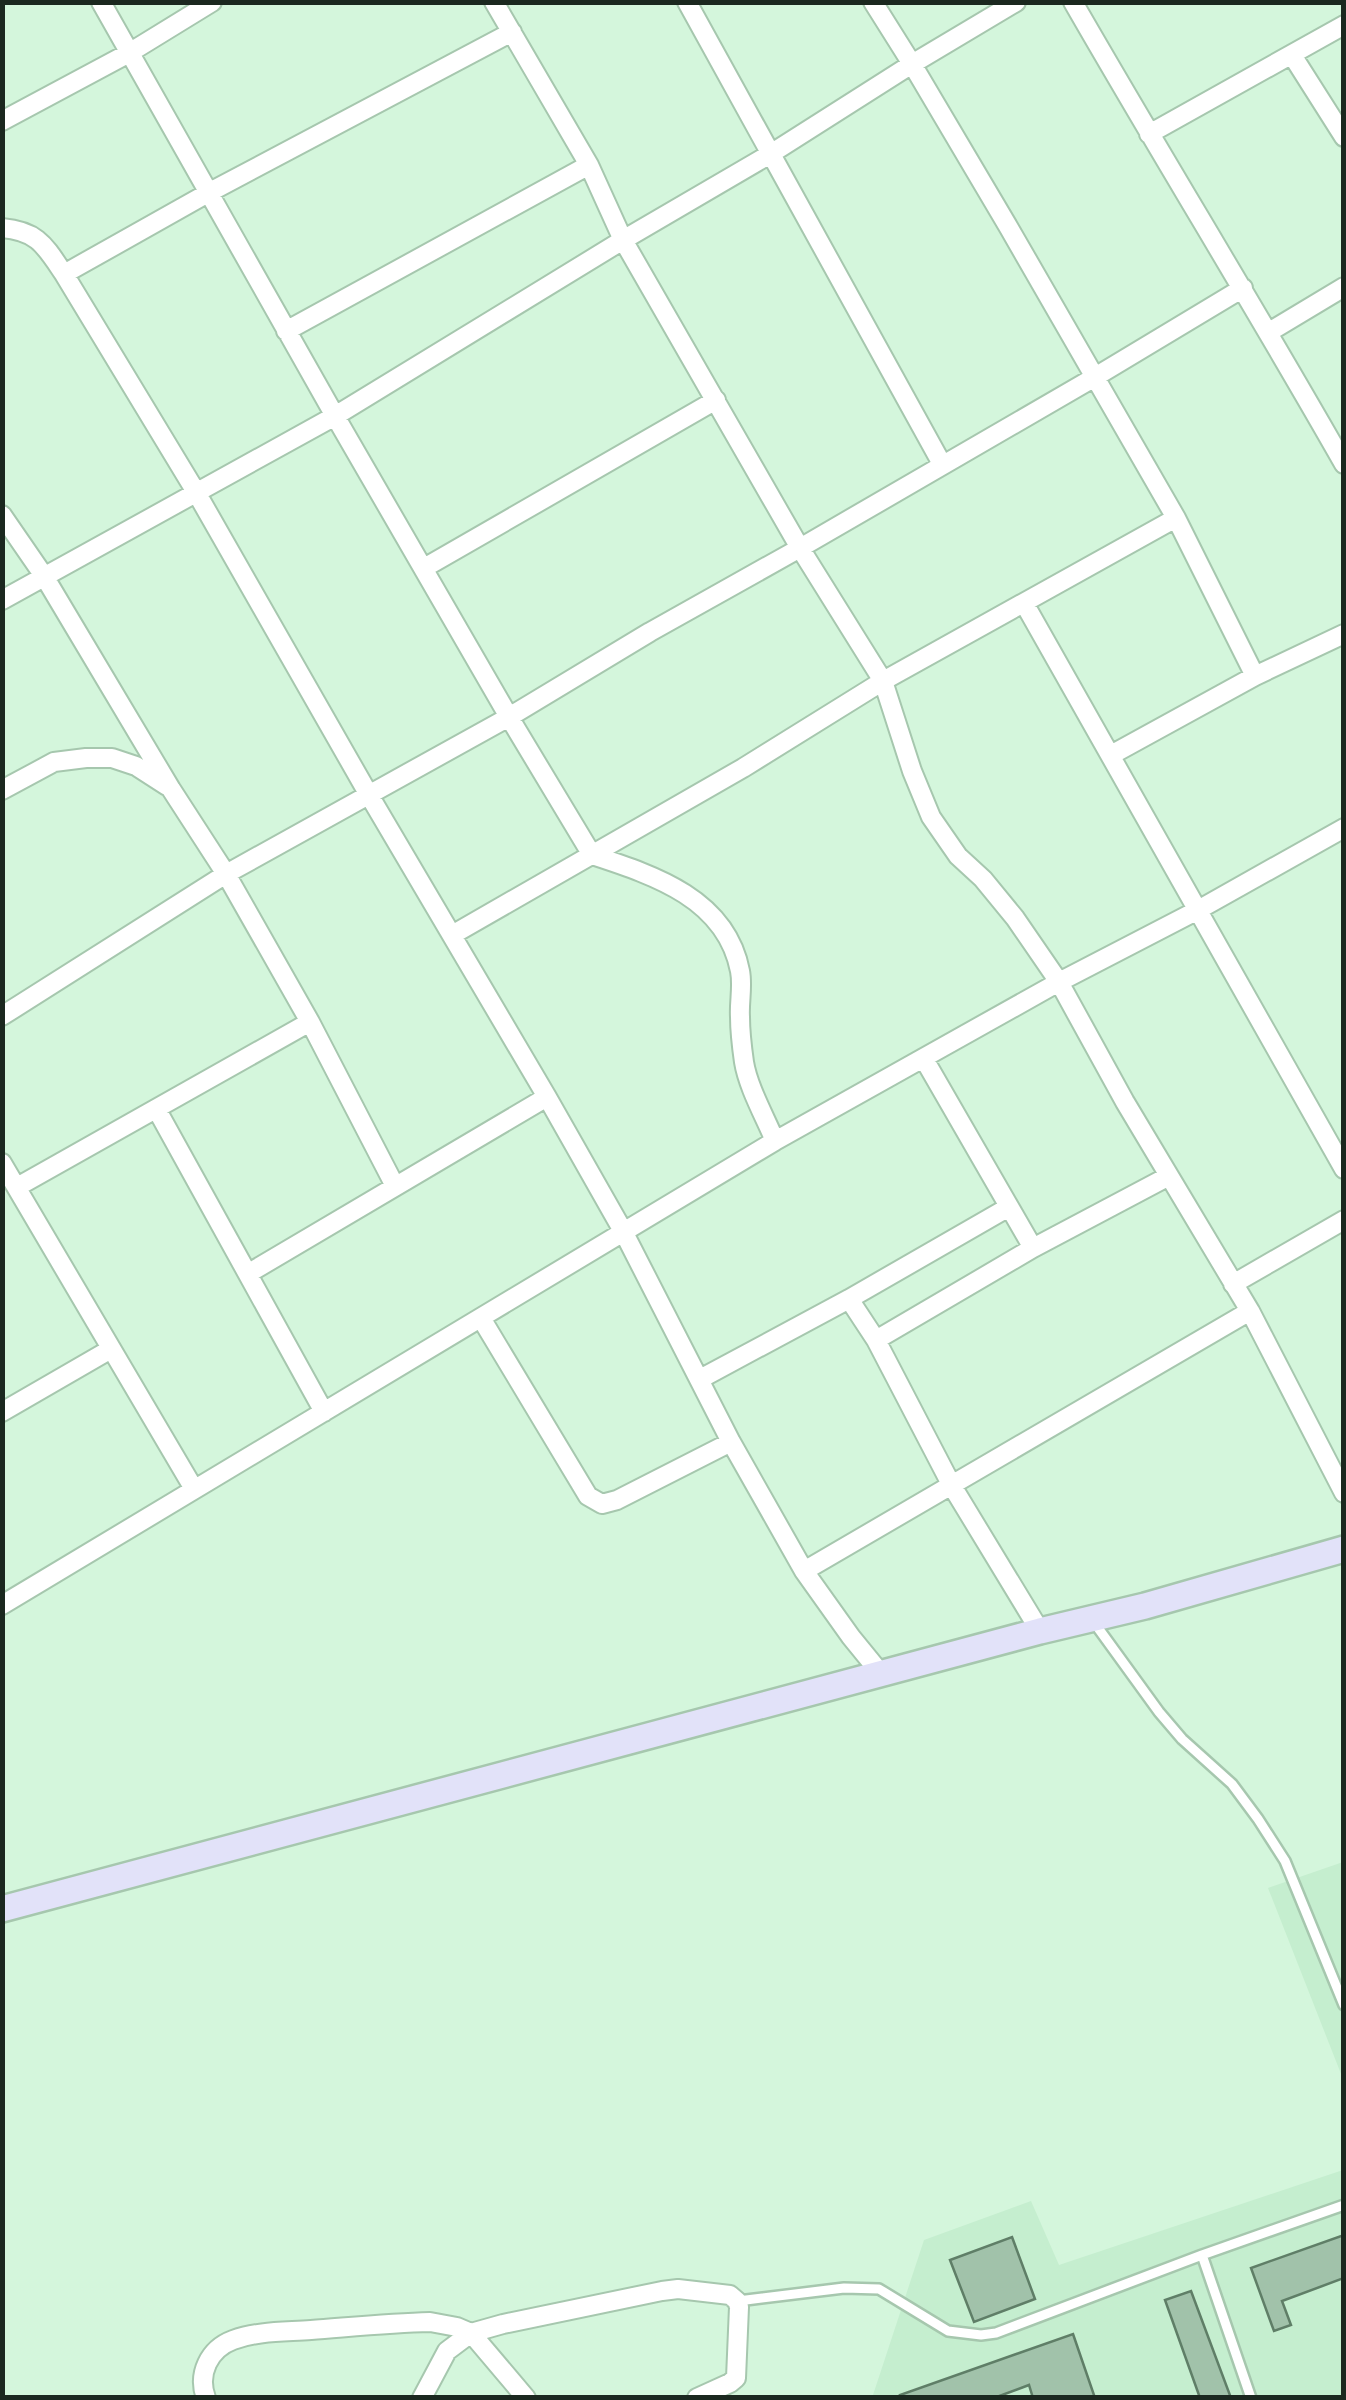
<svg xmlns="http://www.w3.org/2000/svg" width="1346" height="2400" viewBox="0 0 1346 2400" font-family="'Source Sans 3',sans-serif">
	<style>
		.built { fill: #c5eecf }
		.building { fill: #a1c2aa; stroke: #5f7e67; stroke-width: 2.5 }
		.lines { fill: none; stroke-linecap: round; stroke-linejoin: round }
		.service-casing { stroke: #a6c7ae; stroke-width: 14 }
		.minor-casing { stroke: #a6c7ae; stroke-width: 22 }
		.secondary-casing { stroke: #a6c7ae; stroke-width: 30 }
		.service { stroke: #fff; stroke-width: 9 }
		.minor { stroke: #fff; stroke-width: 18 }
		.secondary { stroke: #e2e2f9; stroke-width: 25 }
	</style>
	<rect width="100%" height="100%" fill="#d4f6dc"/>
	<path class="built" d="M1343,1862v217l-75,-191z
		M1343,2170v227l-471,1 52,-158 107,-39 28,64z"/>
	<path class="building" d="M1344,2235v43l-62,23 9,24 -17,6 -23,-63z
		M1012,2237l23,62 -61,23 -24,-62z
		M1191,2291l40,107h-31l-35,-98z
		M1073,2334l22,64h-62l-4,-13 -35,13h-93l-1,-3z"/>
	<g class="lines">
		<g class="service-casing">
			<path id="service" d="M1093,1621l66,91 23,27 50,45 26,35 27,42 59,144
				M1202,2255l49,143
				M738,2301l106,-13 35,1 69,42 33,4 15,-2 206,-78 142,-50"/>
		</g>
		<g class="minor-casing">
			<path id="minor" d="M101,2l234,414 174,301 83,138c61,20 134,43 148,116 3,15 -1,31 0,46 0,15 2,31 4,45 4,25 21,55 31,79
				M494,2l95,163 34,75 177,308 83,133 29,90 19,46 27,39 25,23 32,39 44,64 66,120 125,209 94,182
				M687,2l255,462
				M873,2l39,62 97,164 167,290 79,158
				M1073,2c89,155 183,307 271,462
				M1292,55l52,82
				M2,121l127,-68 83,-51
				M1149,134l195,-109
				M2,228c36,3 43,18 62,46l132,218 173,303 178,302 76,134 108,211 73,129 47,66 31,38
				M64,274l144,-81 304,-161
				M286,331l303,-166
				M1269,332l75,-45
				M2,515l42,61 127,213 55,85 84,148 85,164
				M424,568l292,-168
				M2,600l333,-184 288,-176 149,-87 140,-89 104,-62
				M1024,603l320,566
				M1111,755l144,-79 89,-42
				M2,790l52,-28 32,-4h26l24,8 31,20
				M452,935l291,-167 140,-87 293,-163
				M2,1016l224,-142 283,-157 141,-85 150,-84 295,-171 148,-89
				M924,1059l109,189
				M157,1110l167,302
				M2,1163l192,326
				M17,1187l293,-165
				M249,1273l298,-176
				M1233,1284l111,-64
				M849,1299l27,41 76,146 88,145
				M481,1318l107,178 14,8 15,-4 114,-58
				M876,1340l157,-92 136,-72
				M700,1379l149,-80 160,-92
				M2,1412l109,-63
				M804,1571l446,-260
				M2,1605l773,-464 284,-159 139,-72 146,-82
				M206,2398c-9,-24 3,-49 27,-58 24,-9 53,-8 78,-10 40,-3 79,-7 119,-8l27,5 14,6 55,65
				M422,2398l25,-47 24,-18 32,-9 159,-33 16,-2 52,6 7,6 2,6 -3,71 -6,5 -33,15"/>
		</g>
		<g class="secondary-casing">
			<path id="secondary" d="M2,1909l1038,-278 105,-25 199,-57"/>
		</g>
		<use href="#service" class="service"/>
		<use href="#minor" class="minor"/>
		<use href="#secondary" class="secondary"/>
	</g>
	<rect width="1346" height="2400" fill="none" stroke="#1b281f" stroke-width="10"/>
</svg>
